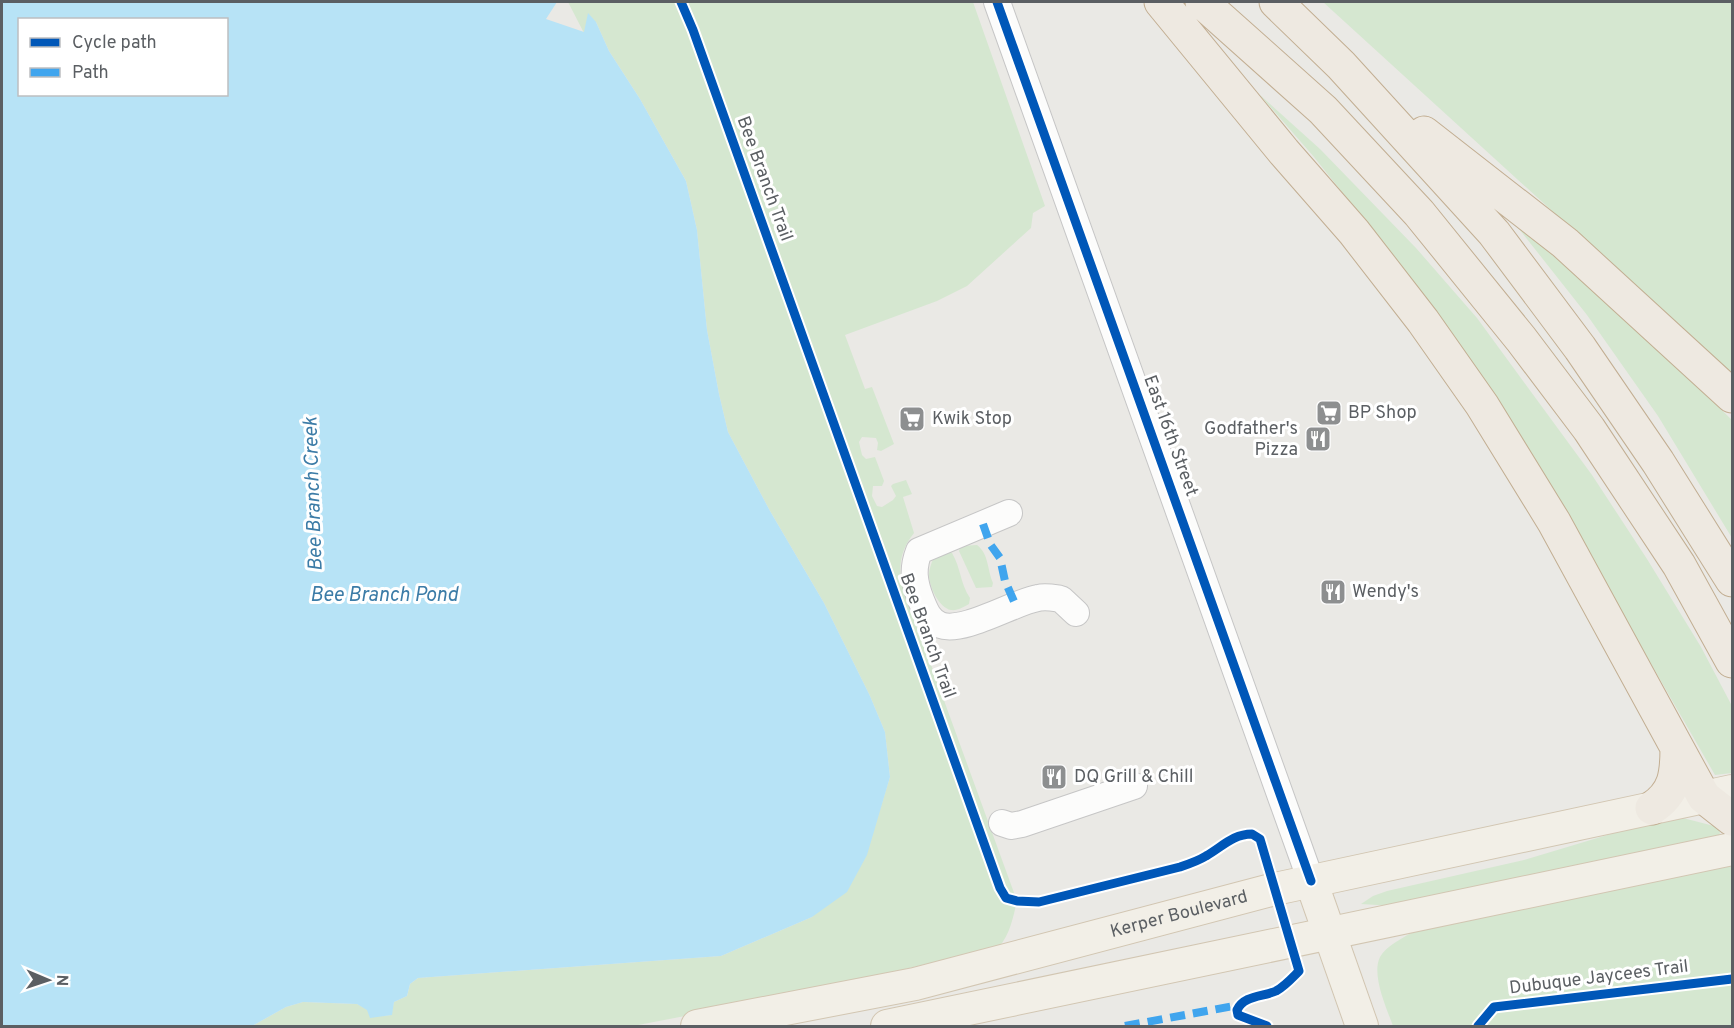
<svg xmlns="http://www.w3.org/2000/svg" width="1734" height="1028" viewBox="0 0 1734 1028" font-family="Overpass,sans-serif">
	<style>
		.green { fill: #d5e7d0 }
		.water { fill: #b7e3f6; fill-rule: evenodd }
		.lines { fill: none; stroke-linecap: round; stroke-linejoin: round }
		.minor-casing { stroke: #c6c6c6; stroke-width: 28 }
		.major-casing { stroke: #d2c6b2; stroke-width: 34 }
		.highway-casing { stroke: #c2ae92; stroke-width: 35 }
		.minor { stroke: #fcfcfb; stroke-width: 26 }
		.major { stroke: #f2efe7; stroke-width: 32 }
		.highway { stroke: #eee9e1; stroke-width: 33 }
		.quiet { stroke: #40a5ee; stroke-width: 8; stroke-dasharray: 15 8; stroke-linecap: butt }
		.cycleway-casing { stroke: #fff; stroke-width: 13 }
		.cycleway { stroke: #0057b8; stroke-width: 9 }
		.labels { text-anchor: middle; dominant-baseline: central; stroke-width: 6; stroke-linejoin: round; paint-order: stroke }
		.street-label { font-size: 18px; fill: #5b5f63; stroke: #fff }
		.poi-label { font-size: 18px; fill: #5b5f63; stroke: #fff; text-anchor: start }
		.water-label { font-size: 20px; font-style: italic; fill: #3c7ca7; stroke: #fff }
	</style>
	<rect width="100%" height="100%" fill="#eae9e5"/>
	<path class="green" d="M568,2h405l72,204 -12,7 -2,15 -64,58 -30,15 -92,34 20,54 7,-2 22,57 -13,7 -4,-1 1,-7 -2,-5 -14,-1 -3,5 3,13 4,4 9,-2 9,24 -2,5h-9l-1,10 5,10 5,1 11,-7 3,-4 -5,-10 2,-2 13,-4 6,14 -9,3 11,36c-13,16 -16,32 -12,52l115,316c-4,17 -7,33 -18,46l-205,48 -161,31h-381l34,-19 17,-5 54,2 25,12 9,-1 3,-13 13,-6 3,-12 8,-6 303,-22 91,-39 66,-101 12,-39 -5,-45 -15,-36 -46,-93 -54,-92 -42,-79 -9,-38 -12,-64 -10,-100 -11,-49 -46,-82 -31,-48 -13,-29 -12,11z
		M1323,2h409v373z
		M1259,94l61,55 96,99 61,70 115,157 55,84 54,88 31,59v67l-17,2 -88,-153 -226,-356 -87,-109z
		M1512,220l130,113 90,87v118l-74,-122 -71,-101z
		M977,545c12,9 10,24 16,38l-1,4 -16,1 -17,-37 2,-5z
		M944,550l8,3c9,15 8,30 18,45l-1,6c-5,3 -12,7 -18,6 -12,-2 -22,-24 -22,-35 0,-6 3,-13 5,-19z
		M1679,817l39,10 2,6 -2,5 -98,18 -227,50 -32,-2 12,-8 14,-5 137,-31 130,-39z
		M1732,866v160h-339c-6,-17 -22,-51 -13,-69 6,-11 23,-19 34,-26l190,-42z"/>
	<path class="water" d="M2,2h555l-11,17 38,13 4,-19 8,9 13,29 31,48 46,82 11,49 10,100 12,64 9,38 42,79 54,92 46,93 15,36 5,45 -23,78 -20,37 -35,25 -91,39 -303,22 -8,6 -3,12 -13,6 -2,13 -22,3 -3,-8 -10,-6 -54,-2 -17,5 -34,19h-250zM20,20h206v74h-206z"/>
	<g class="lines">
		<g class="minor-casing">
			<path id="minor" d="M997,2l314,879
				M1009,513l-90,38c-7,18 -5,31 2,49 4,10 8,21 19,25 23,9 74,-23 98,-27 8,-2 16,0 23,1l15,14
				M1002,823l9,3 11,-2 112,-38"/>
		</g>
		<g class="major-casing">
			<g id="major">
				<path d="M1311,881l51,145"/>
				<path id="s1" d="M697,1026l218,-42 360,-95 457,-98"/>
				<path d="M887,1026l845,-177"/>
			</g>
		</g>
		<g class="highway-casing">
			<path id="highway" d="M1161,2l123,150 70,80 69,89 59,84 72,117 150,275 28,22
				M1202,2l121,108 96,103 102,126 68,90 90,136 53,96
				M1276,2l65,63 153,168 86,115 78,114 74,118
				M1424,133l141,110 167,153
				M1652,808c23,-15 25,-34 25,-60"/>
		</g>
		<use href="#minor" class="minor"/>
		<use href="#major" class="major"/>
		<use href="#highway" class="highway"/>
		<path class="quiet" d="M983,524l7,20 10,14 5,23 11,25
			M1125,1026l114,-21"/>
		<g class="cycleway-casing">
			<path id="cycleway" d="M681,2l12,28 307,858 6,10 11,3 22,1 141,-35c9,-3 18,-6 26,-11 16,-9 27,-22 46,-22l8,5 39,132c-7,7 -14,15 -23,20 -13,6 -32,4 -39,19l1,5 29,11
				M997,2l314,879
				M1478,1026l16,-19 238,-28"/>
		</g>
		<use href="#cycleway" class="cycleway"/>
	</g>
	<defs>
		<g id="supermarket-square" transform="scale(1.35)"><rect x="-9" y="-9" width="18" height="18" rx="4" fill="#8d8f90" stroke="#fff"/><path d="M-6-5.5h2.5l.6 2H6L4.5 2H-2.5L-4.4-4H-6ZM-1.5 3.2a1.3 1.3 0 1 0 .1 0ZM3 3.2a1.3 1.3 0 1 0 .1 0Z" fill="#fff"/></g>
		<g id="restaurant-square" transform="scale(1.35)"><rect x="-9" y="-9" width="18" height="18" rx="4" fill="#8d8f90" stroke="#fff"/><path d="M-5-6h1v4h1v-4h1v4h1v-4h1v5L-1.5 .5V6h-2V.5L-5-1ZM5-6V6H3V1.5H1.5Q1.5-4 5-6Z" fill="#fff"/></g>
	</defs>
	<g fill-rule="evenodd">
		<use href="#supermarket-square" x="1329" y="413"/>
		<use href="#supermarket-square" x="912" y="419"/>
		<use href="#restaurant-square" x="1318" y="439"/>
		<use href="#restaurant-square" x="1333" y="592"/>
		<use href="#restaurant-square" x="1054" y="777"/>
	</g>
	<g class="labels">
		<g class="street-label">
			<text transform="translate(764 179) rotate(70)">Bee Branch Trail</text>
			<text transform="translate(1170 436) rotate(70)">East 16th Street</text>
			<text transform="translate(927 636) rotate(70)">Bee Branch Trail</text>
			<text stroke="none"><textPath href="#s1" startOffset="495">Kerper Boulevard</textPath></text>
			<text transform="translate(1599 978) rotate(-7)">Dubuque Jaycees Trail</text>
		</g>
		<g class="poi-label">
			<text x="1348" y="413">BP Shop</text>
			<text x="932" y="419">Kwik Stop</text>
			<text x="1298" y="429" text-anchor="end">Godfather's<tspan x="1298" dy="21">Pizza</tspan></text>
			<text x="1352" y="592">Wendy's</text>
			<text x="1074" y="777">DQ Grill &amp; Chill</text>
		</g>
		<g class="water-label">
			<text transform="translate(314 494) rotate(-92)">Bee Branch Creek</text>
			<text x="384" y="596">Bee Branch Pond</text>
		</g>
	</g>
	<rect width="1734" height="1028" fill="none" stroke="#5b5f63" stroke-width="6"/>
	<rect x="18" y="18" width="210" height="78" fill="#ffffff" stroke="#bdbfc1" stroke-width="1.5"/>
	<rect x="30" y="38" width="30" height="9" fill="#0057b8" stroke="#bdbfc1" stroke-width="1.5"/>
	<text x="72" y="48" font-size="18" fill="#5b5f63">Cycle path</text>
	<rect x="30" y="68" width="30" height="9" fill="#40a5ee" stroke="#bdbfc1" stroke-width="1.5"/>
	<text x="72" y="78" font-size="18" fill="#5b5f63">Path</text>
	<g transform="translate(48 980) rotate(92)" stroke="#ffffff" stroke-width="4.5" paint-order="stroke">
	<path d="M0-4.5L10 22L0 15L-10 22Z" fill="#5b5f63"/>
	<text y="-9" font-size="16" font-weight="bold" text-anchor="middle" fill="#5b5f63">N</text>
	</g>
</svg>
